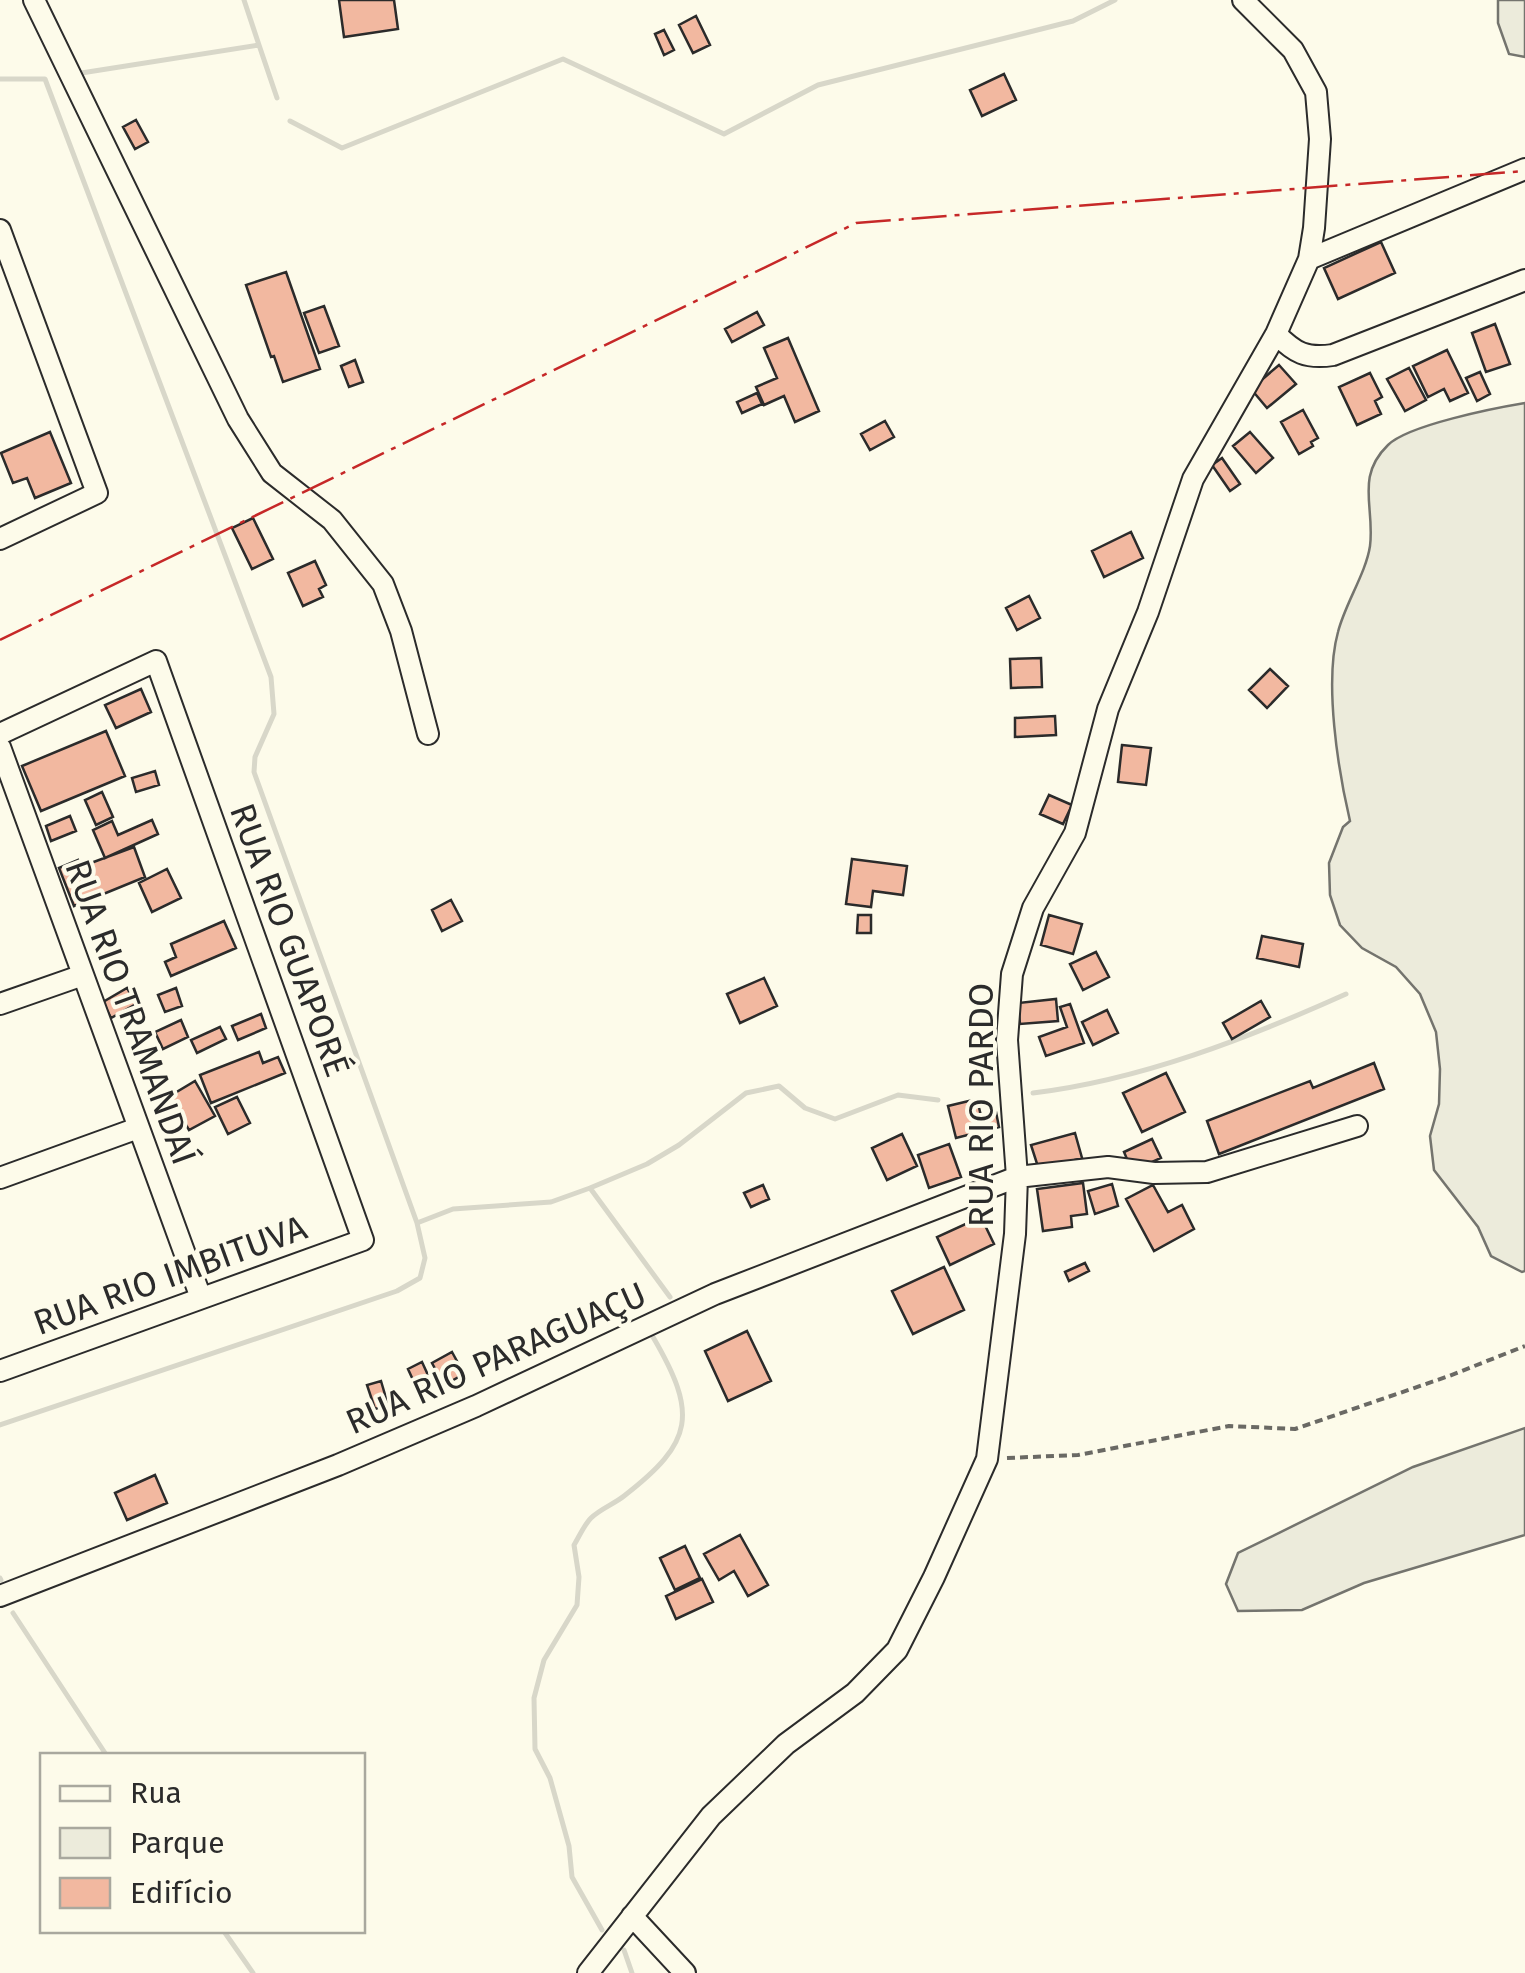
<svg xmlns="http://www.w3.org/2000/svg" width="1525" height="1973" viewBox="0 0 1525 1973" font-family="'Fira Sans',sans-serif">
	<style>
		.green { fill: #ecebdb; stroke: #74746e; stroke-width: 2.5 }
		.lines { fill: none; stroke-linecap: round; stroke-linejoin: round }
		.stream { stroke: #d8d7c9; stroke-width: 5 }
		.building { fill: #f2b8a0; stroke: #2b2b2b; stroke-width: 2.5 }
		.minor-casing { stroke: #2b2b2b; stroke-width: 24 }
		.path { stroke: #6a6964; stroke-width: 4; stroke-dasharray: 8 5; stroke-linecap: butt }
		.minor { stroke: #fdfbea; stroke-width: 20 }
		.power { stroke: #c62828; stroke-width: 2.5; stroke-dasharray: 35 8 5 8; stroke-linecap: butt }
		.labels { text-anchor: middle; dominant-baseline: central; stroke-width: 8; stroke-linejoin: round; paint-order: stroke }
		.street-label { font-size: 35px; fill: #2b2b2b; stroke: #fdfbea }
	</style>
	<rect width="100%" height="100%" fill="#fdfbea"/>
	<path class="green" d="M1498,0h27v57l-16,-3 -11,-31z
		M1525,403v868l-3,1 -31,-16 -13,-29 -44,-57 -4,-34 9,-32 1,-35 -4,-37 -16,-38 -24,-27 -34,-19 -22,-23 -10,-30 -1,-32 14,-36 7,-6c-12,-51 -26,-139 -12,-189 7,-28 28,-59 32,-86 5,-39 -15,-69 18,-101 20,-20 107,-37 137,-42z
		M1525,1428v107l-161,48 -62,27 -64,1 -12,-27 12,-31 175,-86z"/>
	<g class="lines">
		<path class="stream" d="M244,0l15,45
			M75,74l184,-29 18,53
			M0,79h45l226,598 3,37 -19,43 -1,15 163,451 8,35 -5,20 -23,13 -397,134
			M290,121l52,27 221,-89 161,75 94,-49 255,-64 42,-21
			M1033,1093c108,-13 215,-55 313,-99
			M590,1188l57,-24 32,-19 67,-52 33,-7 26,22 30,11 63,-24 40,5
			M417,1223l36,-14 98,-7 39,-14 80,109
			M0,1578l1,2
			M13,1613l94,143
			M223,1930l30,43
			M602,1930l-30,-53 -3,-31 -19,-68 -15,-29 -1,-51 10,-38 33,-55 2,-28 -5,-32c5,-8 10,-20 17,-27 9,-9 23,-14 33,-22 70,-54 74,-82 29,-159
			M624,1950l8,23"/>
	</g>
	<path class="building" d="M339,0h55l4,29 -54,8z
		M696,16l14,29 -17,8 -14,-28z
		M664,30l10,20 -10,5 -9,-21z
		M1004,74l12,26 -34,16 -12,-26z
		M136,120l12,22 -13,7 -12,-22z
		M1381,242l14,31 -57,26 -14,-31z
		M286,272l34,97 -37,13 -9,-26 -3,1 -25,-72z
		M324,306l15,40 -20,7 -15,-40z
		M757,312l7,13 -32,17 -7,-13z
		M1495,324l15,40 -24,8 -14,-39z
		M788,338l31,73 -24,11 -11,-26 -20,9 -8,-18 21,-9 -13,-30z
		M1447,350l21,43 -18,8 -6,-12 -16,8 -15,-31z
		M355,360l8,22 -14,5 -8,-21z
		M1279,365l17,19 -29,24 -16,-19z
		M1409,368l17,32 -21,11 -18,-32z
		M1480,372l10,22 -13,7 -11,-23z
		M1370,373l12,24 -7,4 6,13 -24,11 -18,-38z
		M757,393l5,11 -20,9 -5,-11z
		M1303,410l15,28 -7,4 2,4 -14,8 -18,-32z
		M885,421l9,16 -24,13 -9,-16z
		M50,432l21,51 -36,15 -8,-20 -14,5 -12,-30z
		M1250,432l23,26 -17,15 -23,-27z
		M1222,458l18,26 -10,7 -18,-26z
		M253,518l20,41 -21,10 -20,-41z
		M1131,532l12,26 -39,19 -12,-26z
		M315,561l11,24 -7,4 4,8 -20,9 -15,-33z
		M1029,596l11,22 -23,12 -11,-22z
		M1041,658l1,29 -31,1 -1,-29z
		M1270,669l18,17 -21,22 -18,-18z
		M141,689l10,23 -35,16 -11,-23z
		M1055,716l1,19 -41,2v-19z
		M106,731l19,45 -84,35 -19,-45z
		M1122,745l29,3 -5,37 -28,-3z
		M155,771l4,14 -23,7 -4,-14z
		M102,792l11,25 -17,8 -11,-25z
		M1049,795l23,10 -9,19 -23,-10z
		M70,816l6,15 -25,10 -5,-15z
		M152,820l6,14 -53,24 -12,-28 19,-9 6,14z
		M134,847l11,30 -71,29 -15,-38 19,-8 2,7z
		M852,859l55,7 -4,29 -30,-4 -2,16 -25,-3z
		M167,869l14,29 -29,14 -13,-29z
		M451,900l11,21 -20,10 -10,-21z
		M858,915h13v18h-14z
		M1049,915l33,9 -9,30 -32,-9z
		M224,921l12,27 -65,28 -6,-14 11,-5 -5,-13z
		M1262,936l41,8 -4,23 -42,-9z
		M1096,952l13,25 -26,13 -13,-26z
		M764,978l13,28 -37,17 -13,-29z
		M127,988l9,16 -25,14 -8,-16z
		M176,988l6,18 -17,6 -7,-17z
		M1056,999l2,22 -38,3 -2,-21z
		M1261,1001l9,16 -38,22 -9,-16z
		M1070,1004l14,39 -38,13 -7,-19 28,-10 -7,-20z
		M1107,1010l11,23 -25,12 -11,-23z
		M261,1014l5,14 -28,12 -6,-14z
		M181,1020l7,17 -25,12 -8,-17z
		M220,1027l6,12 -29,14 -6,-13z
		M259,1052l4,11 15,-6 7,16 -74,30 -11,-28z
		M1374,1063l10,26 -165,65 -12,-33 103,-40 3,7z
		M1166,1073l19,39 -43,20 -19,-39z
		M195,1081l20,35 -26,14 -19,-34z
		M237,1097l13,26 -22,11 -13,-27z
		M977,1099l4,17 15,-4 3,15 -43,11 -8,-32z
		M1075,1133l7,25 -43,12 -8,-25z
		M902,1134l15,32 -30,14 -15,-32z
		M1152,1139l9,19 -29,13 -8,-19z
		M949,1144l12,33 -32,11 -11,-33z
		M1083,1183l4,31 -16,2 1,11 -29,4 -6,-42z
		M1112,1184l6,22 -23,8 -7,-23z
		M763,1185l6,14 -18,8 -7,-14z
		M1153,1185l15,27 14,-7 12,24 -40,22 -28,-52z
		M981,1217l13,27 -44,21 -13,-28z
		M1085,1263l4,8 -20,10 -4,-9z
		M944,1267l20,43 -51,24 -21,-43z
		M747,1331l24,50 -43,20 -23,-50z
		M452,1352l12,22 -20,11 -12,-22z
		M422,1362l11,24 -14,7 -11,-24z
		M381,1381l7,24 -13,4 -8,-24z
		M155,1475l12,28 -40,17 -12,-27z
		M740,1535l28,50 -20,11 -14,-25 -15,9 -15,-26z
		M685,1546l15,32 -25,12 -15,-32z
		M702,1579l11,23 -37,17 -10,-23z"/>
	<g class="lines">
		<g class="minor-casing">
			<path id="minor" d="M34,0l204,419 34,54 60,47 51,64 18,47 27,103
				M0,230l97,263 -97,46
				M1309,259l216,-90
				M1276,334c19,19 30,25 57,21l192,-75
				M0,734l156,-73 207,579 -363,131
				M0,747l201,551
				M0,1004l83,-29
				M0,1178l138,-50
				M0,1596l338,-131 138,-59 239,-112 302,-117 91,-10 46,6 53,-1 150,-46
				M632,1916l53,57
				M588,1973l123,-157 75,-72 69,-51 42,-43 37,-73 53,-118 28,-225 2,-57 -10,-137 5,-66 21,-66 42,-75 33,-124 40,-97 45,-133 83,-145 33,-75 5,-31 6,-89 -4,-47 -23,-42 -50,-50"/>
		</g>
		<path class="path" d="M1007,1458l71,-3 151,-29 66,3 154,-53 76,-30"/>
		<use href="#minor" class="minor"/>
		<path class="power" d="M0,640l856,-417 669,-52"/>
	</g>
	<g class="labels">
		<g class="street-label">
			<text transform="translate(290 940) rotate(70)">RUA RIO GUAPORÉ</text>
			<text transform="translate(131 1012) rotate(70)">RUA RIO TRAMANDAÍ</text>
			<text transform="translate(981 1105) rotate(-90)">RUA RIO PARDO</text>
			<text transform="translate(170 1275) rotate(-20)">RUA RIO IMBITUVA</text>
			<text transform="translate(496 1358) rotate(-24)">RUA RIO PARAGUAÇU</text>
		</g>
	</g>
	<rect x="40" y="1753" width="325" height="180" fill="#fdfbea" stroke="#a9a89e" stroke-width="2.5"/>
	<rect x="60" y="1786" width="50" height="15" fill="#fdfbea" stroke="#a9a89e" stroke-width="2.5"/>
	<text x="130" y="1803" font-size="30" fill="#2b2b2b">Rua</text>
	<rect x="60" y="1828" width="50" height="30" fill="#ecebdb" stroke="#a9a89e" stroke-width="2.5"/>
	<text x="130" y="1853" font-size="30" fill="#2b2b2b">Parque</text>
	<rect x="60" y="1878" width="50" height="30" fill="#f2b8a0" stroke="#a9a89e" stroke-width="2.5"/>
	<text x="130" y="1903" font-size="30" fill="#2b2b2b">Edifício</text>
</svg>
